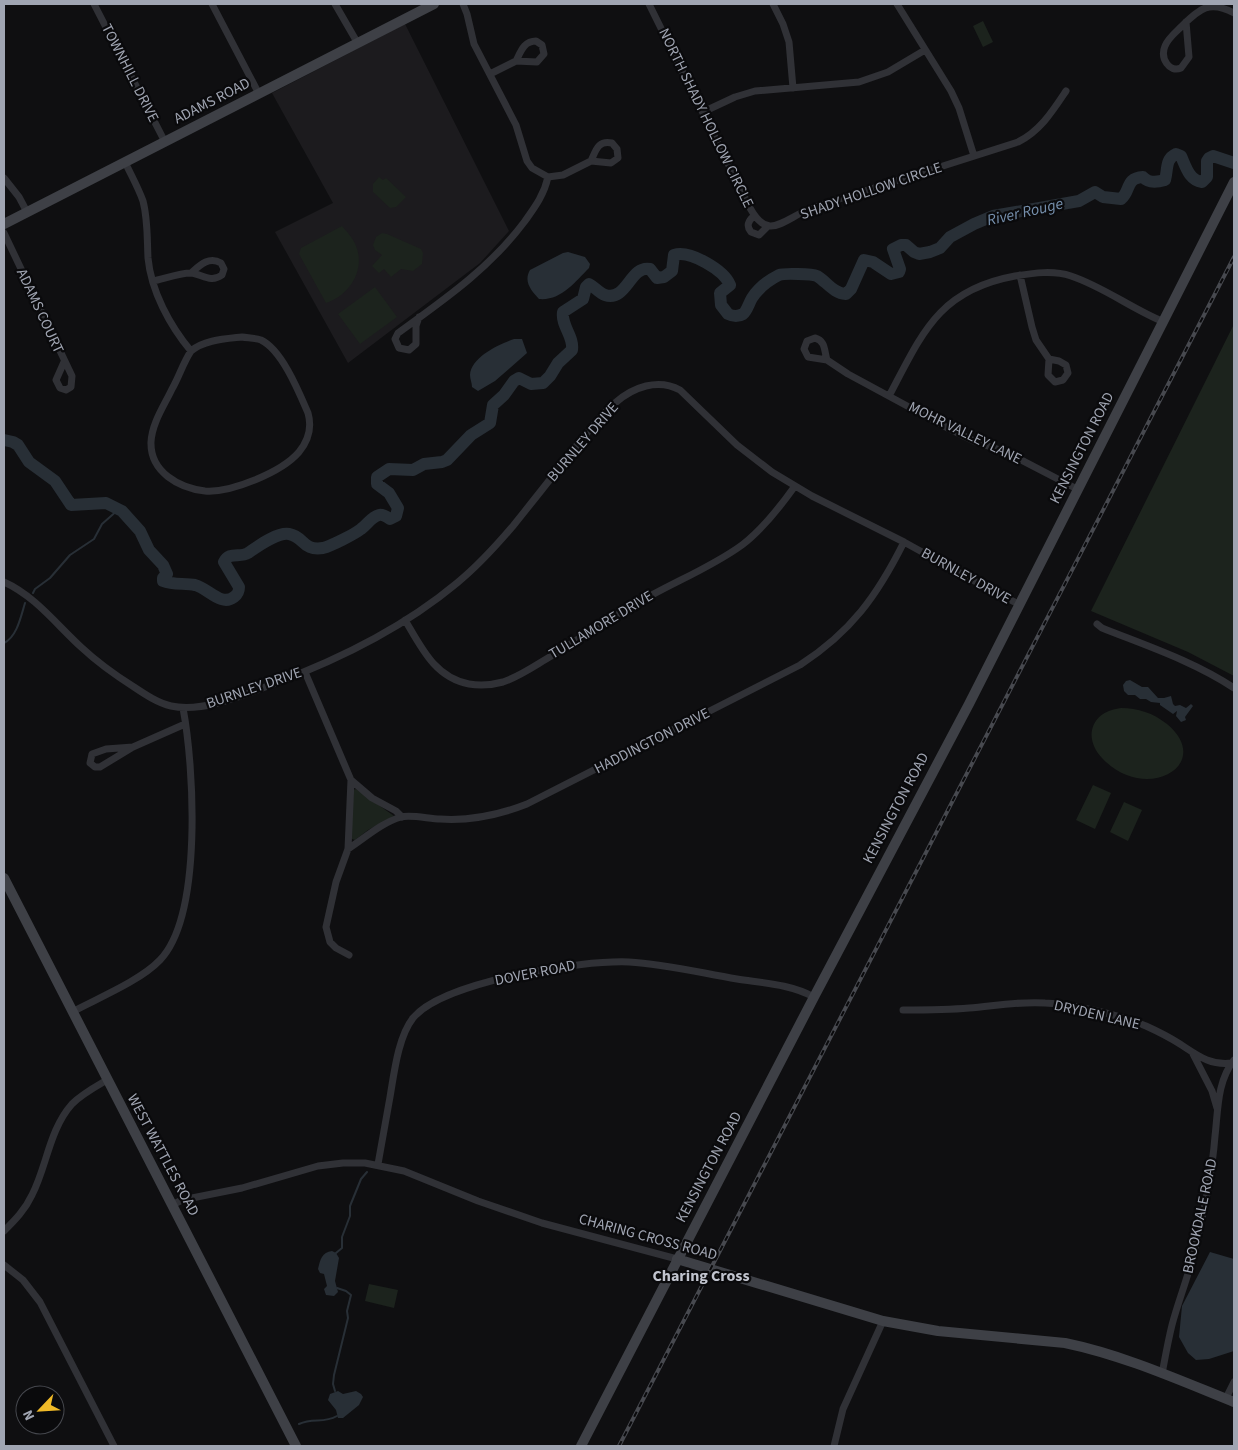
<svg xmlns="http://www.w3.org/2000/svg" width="1238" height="1450" viewBox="0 0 1238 1450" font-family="'Source Sans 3',sans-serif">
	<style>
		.built { fill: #1c1b1e }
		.green { fill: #1c231d }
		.water { fill: #282f36 }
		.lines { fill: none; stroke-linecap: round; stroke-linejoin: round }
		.stream { stroke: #282f36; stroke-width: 2 }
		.river { stroke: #282f36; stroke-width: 12 }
		.street { stroke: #303136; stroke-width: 7 }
		.secondary { stroke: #3e4046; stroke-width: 10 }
		.rail-casing { stroke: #47494f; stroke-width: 4 }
		.rail { stroke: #0a0a0c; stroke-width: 2; stroke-dasharray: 5.5; stroke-linecap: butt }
		.labels { text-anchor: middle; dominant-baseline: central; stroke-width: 4.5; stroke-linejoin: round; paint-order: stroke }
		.street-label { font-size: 15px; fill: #a0a5b2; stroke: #0a0a0c }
		.water-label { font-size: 16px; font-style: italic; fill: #7690ad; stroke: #0a0a0c }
		.neighbourhood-label { font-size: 16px; font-weight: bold; fill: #c1c4ce; stroke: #0a0a0c }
	</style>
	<rect width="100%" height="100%" fill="#0f0f11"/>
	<path class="built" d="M405,24l104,207 -29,32 -132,100 -73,-131 58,-29 -61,-110z"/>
	<path class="green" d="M983,21l10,21 -10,5 -10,-21z
		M379,177l4,3 3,-2 20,19 -10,10 -6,1 -17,-16v-8z
		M342,226c5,6 12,13 14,20 10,24 -7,50 -30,57l-27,-49 2,-6z
		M382,233l5,1 34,15 2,4 -1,11 -9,7 -12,-2 -10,8 -7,-8 -5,4 -7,-7 10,-11 -7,-5 -2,-5 3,-8z
		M375,287l22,30 -37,27 -22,-30z
		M1234,324v352l-46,-24 -97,-41z
		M1121,708c17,0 32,5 46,16 48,40 -21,81 -65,34 -7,-7 -12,-18 -10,-28 4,-15 15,-20 29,-22z
		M1093,785l18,8 -16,36 -19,-9z
		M356,789l38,27 -26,14 -13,10 -3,-1c-2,-6 2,-39 1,-49z
		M1124,802l18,8 -14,31 -18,-9z
		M369,1284l29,6 -4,18 -29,-7z"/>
	<path class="water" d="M568,252l17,5 5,7 -1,4c-14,14 -28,33 -50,31 -7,-8 -16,-17 -9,-29l33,-17z
		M514,339h8l5,14 -32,28 -17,10 -6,-4c0,-4 -2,-8 -2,-12 1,-18 29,-31 44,-36z
		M1130,680l12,7h6l10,11h6l7,-2 2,8 2,2 5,-1 6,3 5,-4 2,2 -8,11 1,3 -5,2 -5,-6 1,-5 -4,3 -13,-9v-2l-9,-1 -5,-3h-6l-5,-4h-7l-4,-4 -1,-6 3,-4z
		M332,1251l4,2 3,5 -4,23 3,11 -4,4 -8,-1 -2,-6 3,-3 -3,-12 -4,-1 -2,-4c2,-9 4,-17 14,-18z
		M1210,1252l24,7v92l-25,8 -13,1 -8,-7 -9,-16 3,-31z
		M338,1391l5,3 13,-3 5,3 2,3 -4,8 -16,13h-5l-2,-8 -8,-10 2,-6z"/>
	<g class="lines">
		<path class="stream" d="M33,593l2,-4 15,-11 20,-23 24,-16 8,-15 17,-15
			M4,643c13,-6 17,-27 21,-40
			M336,1253l6,-5v-11l8,-21v-10l11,-27 6,-7
			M335,1391l-2,-7 1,-9 14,-57 -1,-7 4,-16 -5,-4 -9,-3
			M299,1424c14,-7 24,0 38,-8"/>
		<path class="river" d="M4,440l9,2 5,3 11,17 26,19 16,24 35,-2 16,8 18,20 9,19 14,15 4,9 -4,4v3c10,4 22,2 32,4 13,3 26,22 39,12 4,-3 5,-5 5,-10l-15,-25c5,-11 16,-4 24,-9 9,-6 29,-21 41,-19 16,3 13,17 34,14 8,-2 32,-14 38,-19 7,-5 10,-12 18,-14 4,-1 8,2 11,4l6,-3 2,-8 -9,-15 -12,-9v-7l12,-8 24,1 11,-6 18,-2 5,-2 24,-25 19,-12 3,-18 11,-10 10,-14 5,-3 12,6 12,-1 7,-7 8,-13 14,-13c2,-14 -11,-24 -9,-38l20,-13 3,-12 3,-3c6,3 10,9 16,11 22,7 25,-30 45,-26l7,9 7,-1 8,-6 2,-16c16,-5 50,15 56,30l-10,8 1,12 7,9c4,2 10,3 15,0 4,-3 6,-11 9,-16 6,-9 17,-18 27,-23 5,-2 33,-1 38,1 10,6 16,17 29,18l5,-5 13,-29 9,2 18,12 8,-2 1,-3 -7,-20 8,-4h5l8,7 5,2 11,-2 10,-4 10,-11 24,-13 19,-8 86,-15 16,-9 8,5 18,2c10,-8 4,-21 22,-22 5,6 15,5 22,3 3,-10 0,-21 11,-26l5,2c5,11 8,24 21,26l5,-5v-16l2,-3 4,-2 21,7"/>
		<path class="street" d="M94,4l71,138
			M212,4l47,90
			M335,4l22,38
			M463,4l4,10 7,30 42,81 11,36 5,7 16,9 15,-2 28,-14 20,2 7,-5 -1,-9 -5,-6c-14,-3 -16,7 -21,18
			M649,4l101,204c16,29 28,17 51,5 10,-4 19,-8 29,-11l188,-60c22,-11 34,-30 48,-51
			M773,4l10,20 6,18 4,46
			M897,4l54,87 8,17 15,48
			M1186,22l3,35 -8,11c-12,5 -21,-10 -16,-22 3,-8 11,-14 17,-20 18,-18 28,-26 52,-13
			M490,74l26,-13 21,1 7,-8 -2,-9 -6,-4c-12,0 -15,10 -20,20
			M703,112l32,-15 20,-6 104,-9 29,-10 37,-22
			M125,162c6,13 13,25 18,39 5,19 4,38 5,57 3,33 22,68 43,93
			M4,178l15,19 8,15
			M754,216c-6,5 -8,10 -3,16l8,3 9,-9
			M4,233l68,143 -1,11 -5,3 -6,-2 -4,-8 8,-18
			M1020,275l12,52 4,13 13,19 -1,16 7,7 8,-2 5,-7 -2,-8 -7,-4 -10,-2
			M153,281c10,-2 30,-9 39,-8 11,2 19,10 30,2l2,-6 -3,-6c-12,-7 -21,2 -30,10
			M419,317l-3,9v18l-7,6 -10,-2 -4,-9 3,-6c47,-34 92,-65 127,-112 10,-14 19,-26 23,-44
			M242,337c6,1 13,1 19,3 21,10 38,52 47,73 4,14 0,28 -9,39 -17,20 -68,41 -94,39 -26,-3 -55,-19 -54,-49 1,-19 13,-36 21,-53 7,-12 11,-26 19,-38 13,-11 33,-12 51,-14z
			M827,360l-19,-3 -4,-8 3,-8 8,-3c11,3 9,13 12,22l21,14 98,53 30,15 30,10 71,37
			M889,396c33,-62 49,-106 126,-120 19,-3 38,-6 56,0 33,11 61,33 93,46
			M4,582c31,14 52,42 77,65 16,15 34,28 53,40 12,8 24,16 37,19 31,7 73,-11 102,-22 65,-24 130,-56 184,-101 21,-17 39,-37 56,-57 20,-25 40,-50 60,-76 13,-16 26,-33 42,-47 18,-16 43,-25 65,-13l57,55 35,27 40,24 92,46 94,52 21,10
			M405,620c16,27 30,58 64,64 11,2 23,1 34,-2 18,-6 34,-18 50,-27 30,-19 59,-38 90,-55 33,-19 69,-33 99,-55 21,-16 38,-38 53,-59
			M1097,624l5,4c45,18 91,33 132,60
			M305,672l46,108 21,18 24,13 6,6
			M133,747l-27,2 -14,5 -2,9 5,4h5l33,-20 52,-23
			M348,849c17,-11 33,-26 53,-32 9,-3 29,2 39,2 30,2 59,-4 87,-15l273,-139c51,-33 77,-69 104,-123
			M349,955l-13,-7 -6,-6 -4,-15 10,-45 12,-33 3,-69
			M903,1010c22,0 44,0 66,-2 25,-2 51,-7 76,-5 29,1 74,12 101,23 11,5 23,11 34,18 17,11 30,22 52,19
			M72,1012c26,-14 68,-31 88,-52 43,-45 34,-194 23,-252
			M1193,1054l19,37 5,17
			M378,1164c4,-22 8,-44 12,-67 4,-23 8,-60 23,-79 31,-37 168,-58 216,-56 36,2 72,11 108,17 26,4 53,5 77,18
			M172,1205l10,-5 60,-12 76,-22 25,-3h22l39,8 74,30 64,22 135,36
			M4,1231c11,-11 21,-21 28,-36 15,-29 17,-65 40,-91 10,-10 23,-17 35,-24
			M4,1265l19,15 17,22 74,144
			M1162,1374c3,-16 6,-33 10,-49 6,-23 15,-45 21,-69 10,-39 19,-80 22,-120 3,-25 2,-55 19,-76
			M1226,1398l8,-16
			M834,1446l9,-37 40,-88"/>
		<path class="secondary" d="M4,224l430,-220
			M4,878l292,568
			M677,1259l206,62 55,10 127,12c58,12 114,37 169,59
			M581,1446l233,-449 155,-293 265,-522"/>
		<g class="rail-casing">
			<path id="rail" d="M619,1446l615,-1189"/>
		</g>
		<use href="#rail" class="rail"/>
	</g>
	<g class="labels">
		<g class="street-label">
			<text transform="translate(130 73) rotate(63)">TOWNHILL DRIVE</text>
			<text transform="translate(212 101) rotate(-27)">ADAMS ROAD</text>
			<text transform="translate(706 118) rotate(64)">NORTH SHADY HOLLOW CIRCLE</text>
			<text transform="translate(871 191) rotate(-19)">SHADY HOLLOW CIRCLE</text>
			<text transform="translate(40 311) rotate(65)">ADAMS COURT</text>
			<text transform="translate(965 433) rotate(26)">MOHR VALLEY LANE</text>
			<text transform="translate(583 442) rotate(-49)">BURNLEY DRIVE</text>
			<text transform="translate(1082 448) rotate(-63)">KENSINGTON ROAD</text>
			<text transform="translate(966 576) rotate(29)">BURNLEY DRIVE</text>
			<text transform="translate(601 625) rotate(-31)">TULLAMORE DRIVE</text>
			<text transform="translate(254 688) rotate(-19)">BURNLEY DRIVE</text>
			<text transform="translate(652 741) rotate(-27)">HADDINGTON DRIVE</text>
			<text transform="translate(896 808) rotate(-62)">KENSINGTON ROAD</text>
			<text transform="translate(535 973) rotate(-11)">DOVER ROAD</text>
			<text transform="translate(1097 1015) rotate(13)">DRYDEN LANE</text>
			<text transform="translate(163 1155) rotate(62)">WEST WATTLES ROAD</text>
			<text transform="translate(709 1167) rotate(-62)">KENSINGTON ROAD</text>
			<text transform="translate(1200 1216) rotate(-78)">BROOKDALE ROAD</text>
			<text transform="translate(648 1237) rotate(15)">CHARING CROSS ROAD</text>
		</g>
		<g class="water-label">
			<text transform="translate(1025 212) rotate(-13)">River Rouge</text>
		</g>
		<g class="neighbourhood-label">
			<text x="701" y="1276">Charing Cross</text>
		</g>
	</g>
	<rect width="1238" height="1450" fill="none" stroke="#a0a5b2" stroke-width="10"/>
	<g transform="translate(40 1410) rotate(245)"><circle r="24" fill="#0a0a0c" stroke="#46484e"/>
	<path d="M0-4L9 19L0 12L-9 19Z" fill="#f0ba28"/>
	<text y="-8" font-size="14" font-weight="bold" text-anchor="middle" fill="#a0a5b2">N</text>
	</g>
</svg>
